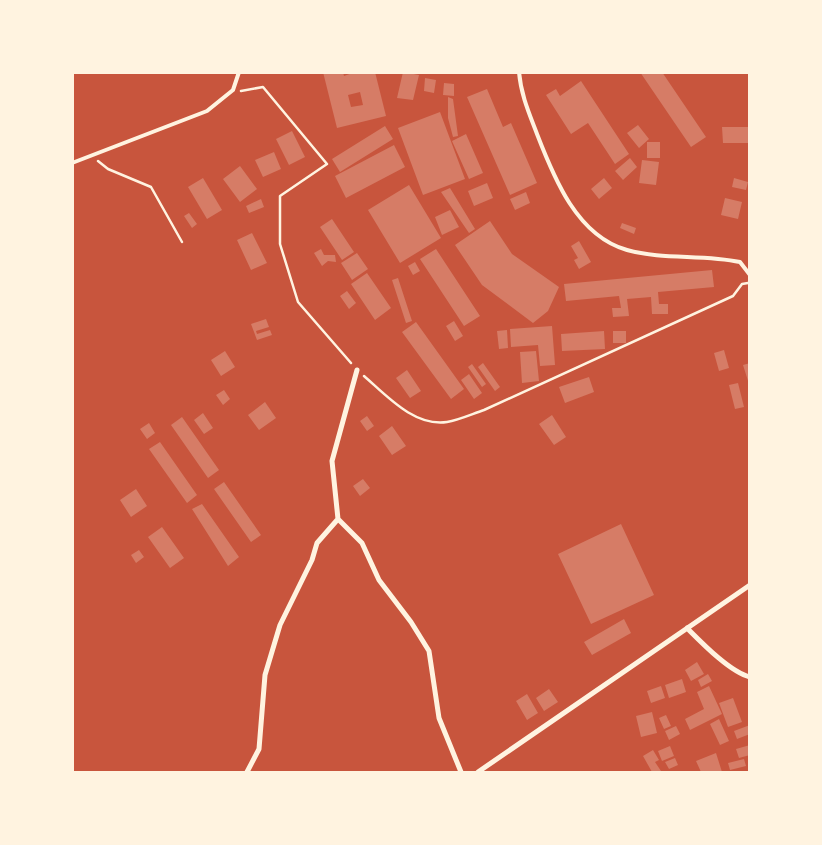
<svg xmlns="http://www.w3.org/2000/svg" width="822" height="845" viewBox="0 0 822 845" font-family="Inter,sans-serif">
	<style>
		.building { fill: #d67c66; fill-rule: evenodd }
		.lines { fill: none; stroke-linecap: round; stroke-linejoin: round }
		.path { stroke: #fff3e0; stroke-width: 2.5 }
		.service { stroke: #fff3e0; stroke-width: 4 }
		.minor { stroke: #fff3e0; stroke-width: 5 }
	</style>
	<rect width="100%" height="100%" fill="#c8553d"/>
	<path class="building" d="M323,72h20l1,4 11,-4h20l11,44 -49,12zM360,92l3,13 -12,2 -3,-12z
		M403,72l16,3 -6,25 -16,-2z
		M640,72h22l44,65 -15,10z
		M425,78l11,2 -2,13 -10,-2z
		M581,81l48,73 -14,10 -27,-41 -17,11 -25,-39 10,-6 4,7z
		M444,83l10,1v12l-11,-1z
		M487,89l16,38 8,-4 26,60 -27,12 -43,-98z
		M448,97l5,2 5,37 -5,1 -5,-19z
		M440,112l25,67 -42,16 -25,-67z
		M638,125l11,14 -10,9 -12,-15z
		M385,126l8,13 -53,33 -8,-13z
		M722,127h28v16h-27z
		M292,131l13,26 -16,8 -13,-26z
		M466,134l17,39 -14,6 -17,-38z
		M647,142h13v16h-13z
		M394,145l11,22 -59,31 -11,-22z
		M274,152l7,17 -18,8 -8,-17z
		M630,158l7,9 -14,13 -8,-9z
		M642,160l17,2 -3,23 -17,-2z
		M240,166l17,23 -17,13 -17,-23z
		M203,178l19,32 -15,9 -19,-32z
		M604,178l8,10 -13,11 -8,-10z
		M734,178l14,4 -2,8 -14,-3z
		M487,183l6,15 -19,8 -6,-15z
		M409,185l32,53 -41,25 -32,-53z
		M450,188l25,41 -6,4 -28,-41z
		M526,192l4,11 -15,7 -5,-11z
		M725,198l17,4 -4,17 -17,-4z
		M261,199l3,8 -15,6 -3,-7z
		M450,210l9,17 -17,8 -7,-18z
		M189,213l8,11 -5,4 -8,-12z
		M332,219l22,33 -12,8 -22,-33z
		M490,221l22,33 47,33 -11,24 -15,12 -51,-38 -27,-40z
		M622,223l14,5 -2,6 -14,-6z
		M252,233l15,30 -16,7 -14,-30z
		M579,241l12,21 -12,7 -5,-9 4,-2 -7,-12z
		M321,249l3,6h11l1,7 -8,-1 -6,5 -8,-13z
		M436,249l44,67 -16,10 -44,-67z
		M357,253l11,16 -16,11 -11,-17z
		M415,262l5,9 -7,4 -5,-9z
		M712,270l2,17 -56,5 1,12h9v10h-16l-1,-17 -24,2 2,17 -16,1 -1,-9h9l-2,-12 -53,5 -2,-17z
		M367,273l24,35 -16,12 -24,-36z
		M398,278l14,43 -6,2 -14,-43z
		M347,291l9,12 -7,6 -9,-13z
		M266,319l3,8 -13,4 1,3 13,-4 2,5 -15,5 -6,-16z
		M454,321l9,15 -8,5 -9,-15z
		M416,322l48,67 -13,10 -49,-67z
		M552,326l3,39 -15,1 -2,-21 -27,2 -1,-18z
		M507,330l1,18 -9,1 -2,-18z
		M604,331l1,18 -43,2 -1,-17z
		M613,331h13v12h-13z
		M724,350l5,18 -10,3 -5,-18z
		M225,351l10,16 -14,9 -10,-16z
		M536,351l3,30 -17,2 -2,-31z
		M483,363l17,24 -5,4 -17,-24z
		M750,363v21h-1l-6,-19z
		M472,364l14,20 -4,3 -14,-20z
		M407,370l14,21 -11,7 -14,-20z
		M469,374l13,19 -8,6 -13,-19z
		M589,377l5,15 -29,11 -6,-16z
		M738,383l6,24 -9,2 -6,-24z
		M224,390l6,9 -7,6 -7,-10z
		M265,402l11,16 -17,12 -11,-15z
		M203,413l10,15 -9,6 -10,-14z
		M552,415l14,22 -12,8 -15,-21z
		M367,416l7,10 -7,5 -7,-10z
		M182,417l37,53 -11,8 -37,-53z
		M149,423l6,10 -8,6 -7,-10z
		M392,426l14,20 -14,9 -13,-19z
		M160,442l37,53 -10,8 -38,-54z
		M363,479l7,9 -10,8 -7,-10z
		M224,482l37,53 -10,7 -37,-53z
		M136,489l11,17 -16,11 -11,-17z
		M202,504l37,53 -11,9 -36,-57z
		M621,524l33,71 -63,29 -33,-70z
		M162,527l22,31 -14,10 -22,-31z
		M139,550l5,7 -8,6 -5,-8z
		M624,619l7,14 -39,22 -8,-13z
		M697,662l7,12 -13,7 -6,-11z
		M708,674l4,7 -11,6 -3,-7z
		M682,679l4,13 -17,6 -4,-13z
		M661,686l4,12 -14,5 -4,-12z
		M709,686l13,28 -32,16 -5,-11 19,-10 -7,-17z
		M549,689l9,13 -14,9 -8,-13z
		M527,694l11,19 -11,7 -11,-19z
		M733,698l9,24 -14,5 -9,-24z
		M652,712l5,21 -16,4 -5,-21z
		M666,715l5,11 -7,3 -5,-11z
		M719,719l10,22 -9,4 -10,-21z
		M750,725v9l-13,5 -3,-8z
		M676,726l4,8 -11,6 -4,-9z
		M750,745v10l-11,3 -3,-9z
		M670,746l4,10 -12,5 -4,-10z
		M653,750l6,10 -4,2 6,9 -3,1h-6l-9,-16z
		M716,753l6,19h-21l-5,-11z
		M675,758l3,7 -9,4 -4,-7z
		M744,759l2,7 -16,4 -2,-7z"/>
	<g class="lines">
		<path class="path" d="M241,91l22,-4 64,77 -47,32v48l18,58 53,61
			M98,161l10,8 43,18 31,55
			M364,376c22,19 50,51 83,46 12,-2 25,-8 37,-12l249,-114 9,-12 6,-1"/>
		<path class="service" d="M519,72c2,23 10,41 18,62 17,44 40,102 90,116 36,10 76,4 113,12l10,13
			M72,163l135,-52 26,-21 6,-18"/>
		<path class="minor" d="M338,519l24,24 17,37 32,42 18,29 10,67 22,54
			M687,628c15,15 43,44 63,49
			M247,772l12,-23 6,-74 15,-50 32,-65 5,-17 21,-24 -6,-58 25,-91
			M478,772l272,-187"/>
	</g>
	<rect width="822" height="845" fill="none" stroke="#fff3e0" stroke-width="148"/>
</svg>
